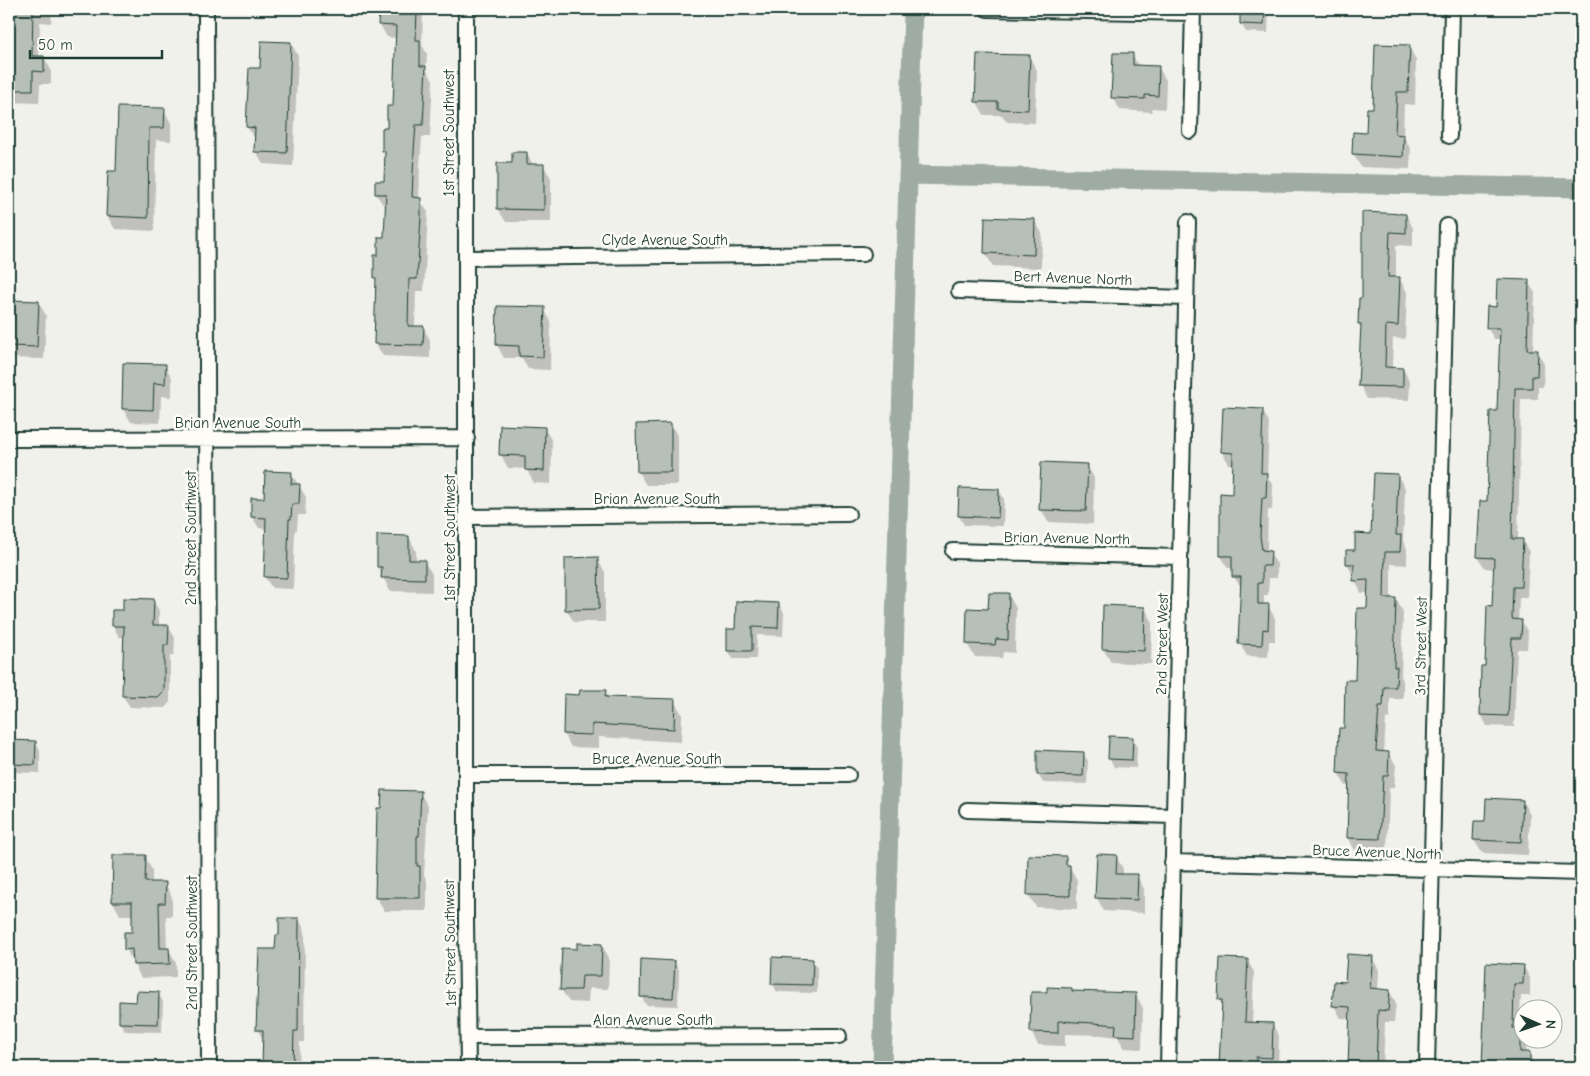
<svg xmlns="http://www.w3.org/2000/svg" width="1590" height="1076" viewBox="0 0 1590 1076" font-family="'Comic Neue',sans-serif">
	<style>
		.shadow { fill: #0003 }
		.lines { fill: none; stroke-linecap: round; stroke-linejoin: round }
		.canal { stroke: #9faca4; stroke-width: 19 }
		.building { fill: #b6bfb8; stroke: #1f3d34 }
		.street-casing { stroke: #1f3d34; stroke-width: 18 }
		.street { stroke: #fdfcf7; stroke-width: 14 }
		.labels { text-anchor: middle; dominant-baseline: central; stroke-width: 5; stroke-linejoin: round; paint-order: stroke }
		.street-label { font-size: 15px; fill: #1f3d34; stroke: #fdfcf7 }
	</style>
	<rect width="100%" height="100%" fill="#f0f1eb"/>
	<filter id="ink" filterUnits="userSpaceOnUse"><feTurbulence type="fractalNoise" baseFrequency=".02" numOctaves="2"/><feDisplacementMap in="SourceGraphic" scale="10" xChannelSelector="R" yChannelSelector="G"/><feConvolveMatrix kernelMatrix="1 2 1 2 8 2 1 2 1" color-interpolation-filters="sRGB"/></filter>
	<g filter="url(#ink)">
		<path class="shadow" d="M9,9h43l-1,14 -11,-1 -1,35h5l7,13v14h-11l-1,19 -30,-1z
			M380,9h43l-1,36 5,9 -1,15 7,11 -3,57h-8l-2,28 -1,34 9,13 -4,79h-8l-1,36h8l7,13v18l-47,-2 -8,-13 3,-61 -3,-5 10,-38 1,-33h-2l-8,-12 9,-12 1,-26 -3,-6 11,-43 3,-69 -10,-1 -7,-12z
			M1241,9h28l-1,24 -22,-1 -5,-8z
			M291,43l7,13 -5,110 -30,-2 -7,-13v-11l-9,-13 14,-58z
			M1409,47l7,13 -1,45 -11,-1 -1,32 8,13 -1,20 -49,-2 -8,-13 14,-20 7,-24z
			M1132,55l7,11 19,1 8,13 -1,29 -13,-1v4l-32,-2 -7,-13z
			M1029,57l8,13 -2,53 -28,-1 -5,-7h-18l-7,-13z
			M120,108l44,2 7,13v18l-15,-1 -2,91 -39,-2 -8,-13 2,-44h8z
			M527,153l6,12h10l8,13v44h-45l-8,-13 15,-44z
			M1363,214l43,1 7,13v18l-17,-1v33h3l8,14 -2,47 -12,-1 -1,30 11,1 7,13 -1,18 -42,-1 -7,-14 2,-56 -3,-5 1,-25h3z
			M986,218l48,2 8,13 -1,35 -48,-2 -8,-13z
			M1528,282l7,11 -2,58 4,1 7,11 -1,24h-5v12h-17l-3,141h4l7,12 -2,46h-8l-1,23h3l7,11 -1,17h-10l-3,78 -27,-1 -6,-12 12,-107 1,-38 -9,-1 -7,-11 10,-54 10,-91 3,-73h-7l-7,-12 10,-19z
			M9,301l29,1 8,13 -2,44 -35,-1z
			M544,309l7,13 -1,48 -22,-1 -6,-11h-18l-7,-13z
			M165,365l7,13v19l-11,-1 -1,27 -29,-1 -8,-13z
			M1262,410l7,12 -2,54 6,10 -1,24h-4l-1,39 10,15v14h-8l-1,17h-4v11h4l7,12v23h-6l-1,16 -21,-1 -7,-12 2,-56 -9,-12v-8h-5l-7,-12 12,-61 1,-31h-5l-7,-12z
			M671,424l7,13v48h-32l-8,-13z
			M502,426l42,2 8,13 -1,43 -17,-1 -8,-14 -18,-1 -7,-13z
			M1087,465l7,13 -1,46 -45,-2 -7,-13z
			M291,473l15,24 -1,18h-7l-1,15h-2l-2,59 -21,-1 -7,-11 2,-48 -8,-1 -7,-11 13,-18z
			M1397,475l8,13 -2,53 4,8v16l-16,-1v35h5l7,13 -2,64 2,5v18h-13v20l-4,-1 -2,34 4,1 8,12 -2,23h-5l-2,63 -32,-1 -7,-12 2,-52h-4l-8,-13 7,-43 11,-49 13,-88h-8l-14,-30 26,-28z
			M960,489l39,1 5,9 -1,27 -39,-1 -5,-9z
			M409,537l7,14v10h8l8,13v18l-42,-1 -12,-24z
			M597,559l8,13v50h-31l-8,-13z
			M1008,594l8,14 -1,45 -12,-1 -1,6 -27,-1 -8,-13z
			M153,600l6,11v15h9l7,12 -1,18h-4v46l-5,6 -35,-1 -7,-11 2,-59h-6l-6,-11 11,-14z
			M779,604l5,9 -1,23 -26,-1 -1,24h-23l-5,-8 9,-21z
			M1105,607l40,1 7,13 -1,43 -40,-2 -8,-13z
			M605,692l4,6 65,3 8,13 -1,28 -82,-5v11l-28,-1 -7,-13 17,-38z
			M1132,739l5,8 -1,21 -22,-1 -5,-9z
			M9,741l26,1 5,9v22l-31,-1z
			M1083,753l5,8 -1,23 -44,-1 -5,-9z
			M420,793l8,13 -4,69 3,6v30h-43l-7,-13z
			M1522,801l8,13 -2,41 -46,-2 -8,-13 12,-18z
			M1116,856l7,13v6l14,1 7,13v24l-40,-2 -7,-13z
			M145,857l7,13v13h13l7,14v19h-6l1,34h2l7,13v14l-35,1 -15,-29 8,-16 -1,-18h-13l-7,-13z
			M1065,858l12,22v29l-41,-2 -8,-13z
			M299,919l6,12 -1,111h-4l-1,25h-36l1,-26 -7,-12 19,-79z
			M602,945l7,13 -1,31 -19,-1 -1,15 -19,-1 -8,-13 17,-39z
			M1372,957l7,13 -1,20 11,1 7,12 -2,19h-9l-2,45h-34l2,-48 -10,-1 -7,-12 12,-23z
			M812,960l5,8v25l-40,-1 -5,-9z
			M1247,960l7,12 -2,51 20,1 7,12 -1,31h-57l2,-62 -4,-5z
			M674,962l5,8 -1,36 -32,-1 -5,-9z
			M1487,965l36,1 7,12v18h-9l-2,33 3,9 5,3 -1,13h3l7,13h-52z
			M1071,989l2,4 63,2 7,13 -1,41 -18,-1 -6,-11 -16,-2 -37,-1v12l-27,-1 -7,-13 17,-38z
			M158,993l5,9 -1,30 -37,-1 -5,-8 18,-20z
			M121,1060l37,1 4,6h-41z"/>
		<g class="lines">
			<path class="canal" d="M908,175l673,13
				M882,1067l31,-1058"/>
		</g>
		<path class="building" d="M9,9h24l-1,47h12v16l-11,-1v19h-24z
			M379,9h38l-1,31h4v26h6l-3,59h-7l-2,26 -2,46 9,1v19l-4,62h-8l-1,47h16l-1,19 -49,-1 2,-66h-2v-23h4v-18h6l2,-43h-11v-13h9l1,-30h-3v-23h5v-22h6l3,-80 -18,-1z
			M1240,9h25l-1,16 -24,-1z
			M261,41l30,1 -4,111 -33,-1 1,-24 -9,-1 3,-59h11z
			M1375,44l35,1 -2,47h-11l-2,42 9,1 -1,22 -51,-3 1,-22 13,1 1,-25h6z
			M1113,53h20v12l26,1 -1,30 -13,-1v4l-34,-1z
			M977,54l53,1 -2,55 -30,-1v-7h-23z
			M118,107l47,1 -1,20h-15l-1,90 -42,-2 2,-45h8z
			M512,152h15v12h17v46l-47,-1v-46h15z
			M1362,212l44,2v19l-16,-1 -2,45h12l-2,49 -12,-1 -1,42 18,1v19l-45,-1 3,-62h-3l1,-26h3z
			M985,217l50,2 -1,36 -50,-2z
			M1497,279l32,1 -2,70h11l-1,26h-5v12h-17l-3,151h11l-2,48h-8l-1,32 10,1 -1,18h-9l-4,78 -28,-1 1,-49h4l2,-61 5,1 2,-48 -17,-1 1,-19 2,-37h7l3,-90h7l3,-83h-14l1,-22 9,1z
			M9,300l30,1 -2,46 -28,-1z
			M497,306l48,1 -2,50 -24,-1v-10l-23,-1z
			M123,363l43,1 -1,20 -11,-1 -1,27 -31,-1z
			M1223,407l40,2 -2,64h6l-1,25h-4l-2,38 2,14 9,1 -1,15h-8v17h-4v21h11l-1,26 -5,-1 -1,16 -24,-1 3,-67h-9v-21h-12v-63l12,1 1,-41 -12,-1z
			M671,423v49h-34l-1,-48z
			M500,425l45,2 -1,44 -19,-1v-14l-26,-1z
			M1041,462l47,2 -2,47 -47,-1z
			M265,471l27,1 -1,12h9l-1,20h-7l-1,15h-2l-2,59 -23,-1 2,-59 -15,-1v-19h13z
			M1374,473l24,1 -2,61h5l-1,17h-15l-1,46h12l-2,69h3l-1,20h-12l-1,19h-4l-3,45 13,1 -1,24h-5l-3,63 -33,-1 2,-64 -12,-1 2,-45h5l1,-48h10l2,-72h10l1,-28 -15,1 1,-17h-8v-14h9v-17l16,1z
			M959,488l40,1 -1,29 -40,-2z
			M377,535l32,1v24h16v19l-44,-1 1,-11h-5z
			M598,557l1,52 -34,1v-52z
			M989,593h20l-1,47 -12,-1 -1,6 -29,-1 1,-36 21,1z
			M123,598l31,1 -1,26h16l-1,20h-4v46l-6,6 -36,-1 2,-70h-12v-16h11z
			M736,601l43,2 -1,25 -26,-1v24h-25v-22h8z
			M1103,605l42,2 -1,44 -42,-2z
			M580,690h26l-1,7 70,2 -1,30 -82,-5v11l-29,-1 1,-40 15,1z
			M1109,736l24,1 -1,23 -24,-1z
			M9,740l27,1 -1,24 -26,-1z
			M1037,750l47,2 -1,24 -46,-1z
			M382,790l39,1 -2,45h-2v30h3v32h-45l2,-90h4z
			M1486,798l37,2 -2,42 -48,-2 1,-19h11z
			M1097,854l20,1 -1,19h22l-1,26 -42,-2z
			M113,855h33l-1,27h21l-1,21h-6l1,45h9l1,16 -37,1 -1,-16 -8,1v-18h8v-30h-20z
			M1028,855l38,1v9h4v31l-43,-1z
			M279,918h20l-1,113h-4l-1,36h-31l1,-37h-7l3,-81h16l1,-14h3z
			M577,943l25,1 -1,32h-19l-1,14h-21l2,-42 15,1z
			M1347,954l26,2 -3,32 20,2 -2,21 -10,-1 -2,57h-28l2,-60 -18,-1 2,-25 11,1z
			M772,957l41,2 -1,26 -41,-1z
			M1220,958l28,1 -3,63 28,1 -1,35 -16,-1v10h-37l3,-67h-4z
			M641,959l34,2 -2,37 -33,-1z
			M1486,963l38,2 -1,19h-9l-1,44h7v24h10v15h-48z
			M1047,987l25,1v3l64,2 -1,43 -20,-1 1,-10 -22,-2 -36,-2v12l-28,-1 1,-40h16z
			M137,991l22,1 -1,32 -39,-1v-22l17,1z"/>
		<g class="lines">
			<g class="street-casing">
				<path id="street" d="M206,9l3,1058
					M466,9v911l2,147
					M987,9l206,4
					M1190,131l3,-122
					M1449,136l3,-127
					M466,258l397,-4
					M959,291l227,7
					M9,439l458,-1
					M467,517l381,-3
					M953,551l226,6
					M466,775h382
					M967,810l206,6
					M1172,862l409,11
					M468,1037l371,-1
					M1168,1067l20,-845
					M1427,1067l20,-841"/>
			</g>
			<use href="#street" class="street"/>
		</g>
	</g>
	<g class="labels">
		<g class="street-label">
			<text transform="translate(449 133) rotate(-90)">1st Street Southwest</text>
			<text x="665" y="240">Clyde Avenue South</text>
			<text transform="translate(1073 278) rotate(2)">Bert Avenue North</text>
			<text x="238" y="423">Brian Avenue South</text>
			<text x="657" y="499">Brian Avenue South</text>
			<text transform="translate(191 538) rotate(-90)">2nd Street Southwest</text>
			<text transform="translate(450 538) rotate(-90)">1st Street Southwest</text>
			<text transform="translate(1067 538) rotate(1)">Brian Avenue North</text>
			<text transform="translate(1162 644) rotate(-89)">2nd Street West</text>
			<text transform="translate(1421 646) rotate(-89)">3rd Street West</text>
			<text x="657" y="759">Bruce Avenue South</text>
			<text transform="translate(1377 852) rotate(2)">Bruce Avenue North</text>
			<text transform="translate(192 943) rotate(-90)">2nd Street Southwest</text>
			<text transform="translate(450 943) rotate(-91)">1st Street Southwest</text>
			<text x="653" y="1020">Alan Avenue South</text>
		</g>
	</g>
	<rect width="1590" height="1076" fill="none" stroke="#fdfcf7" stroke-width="30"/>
	<rect x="15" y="15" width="1560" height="1046" fill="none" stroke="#1f3d34" stroke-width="2" filter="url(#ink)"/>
	<g transform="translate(1538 1024) rotate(92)"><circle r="24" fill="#fdfcf7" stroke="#a4b0a9"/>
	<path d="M0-4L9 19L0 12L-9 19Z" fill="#1f3d34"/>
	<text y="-8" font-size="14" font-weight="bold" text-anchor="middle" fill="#1f3d34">N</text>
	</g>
	<path d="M30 50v8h132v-8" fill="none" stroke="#1f3d34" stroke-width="2.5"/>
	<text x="38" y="50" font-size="15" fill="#1f3d34" stroke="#fdfcf7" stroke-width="4" paint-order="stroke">50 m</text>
</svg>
